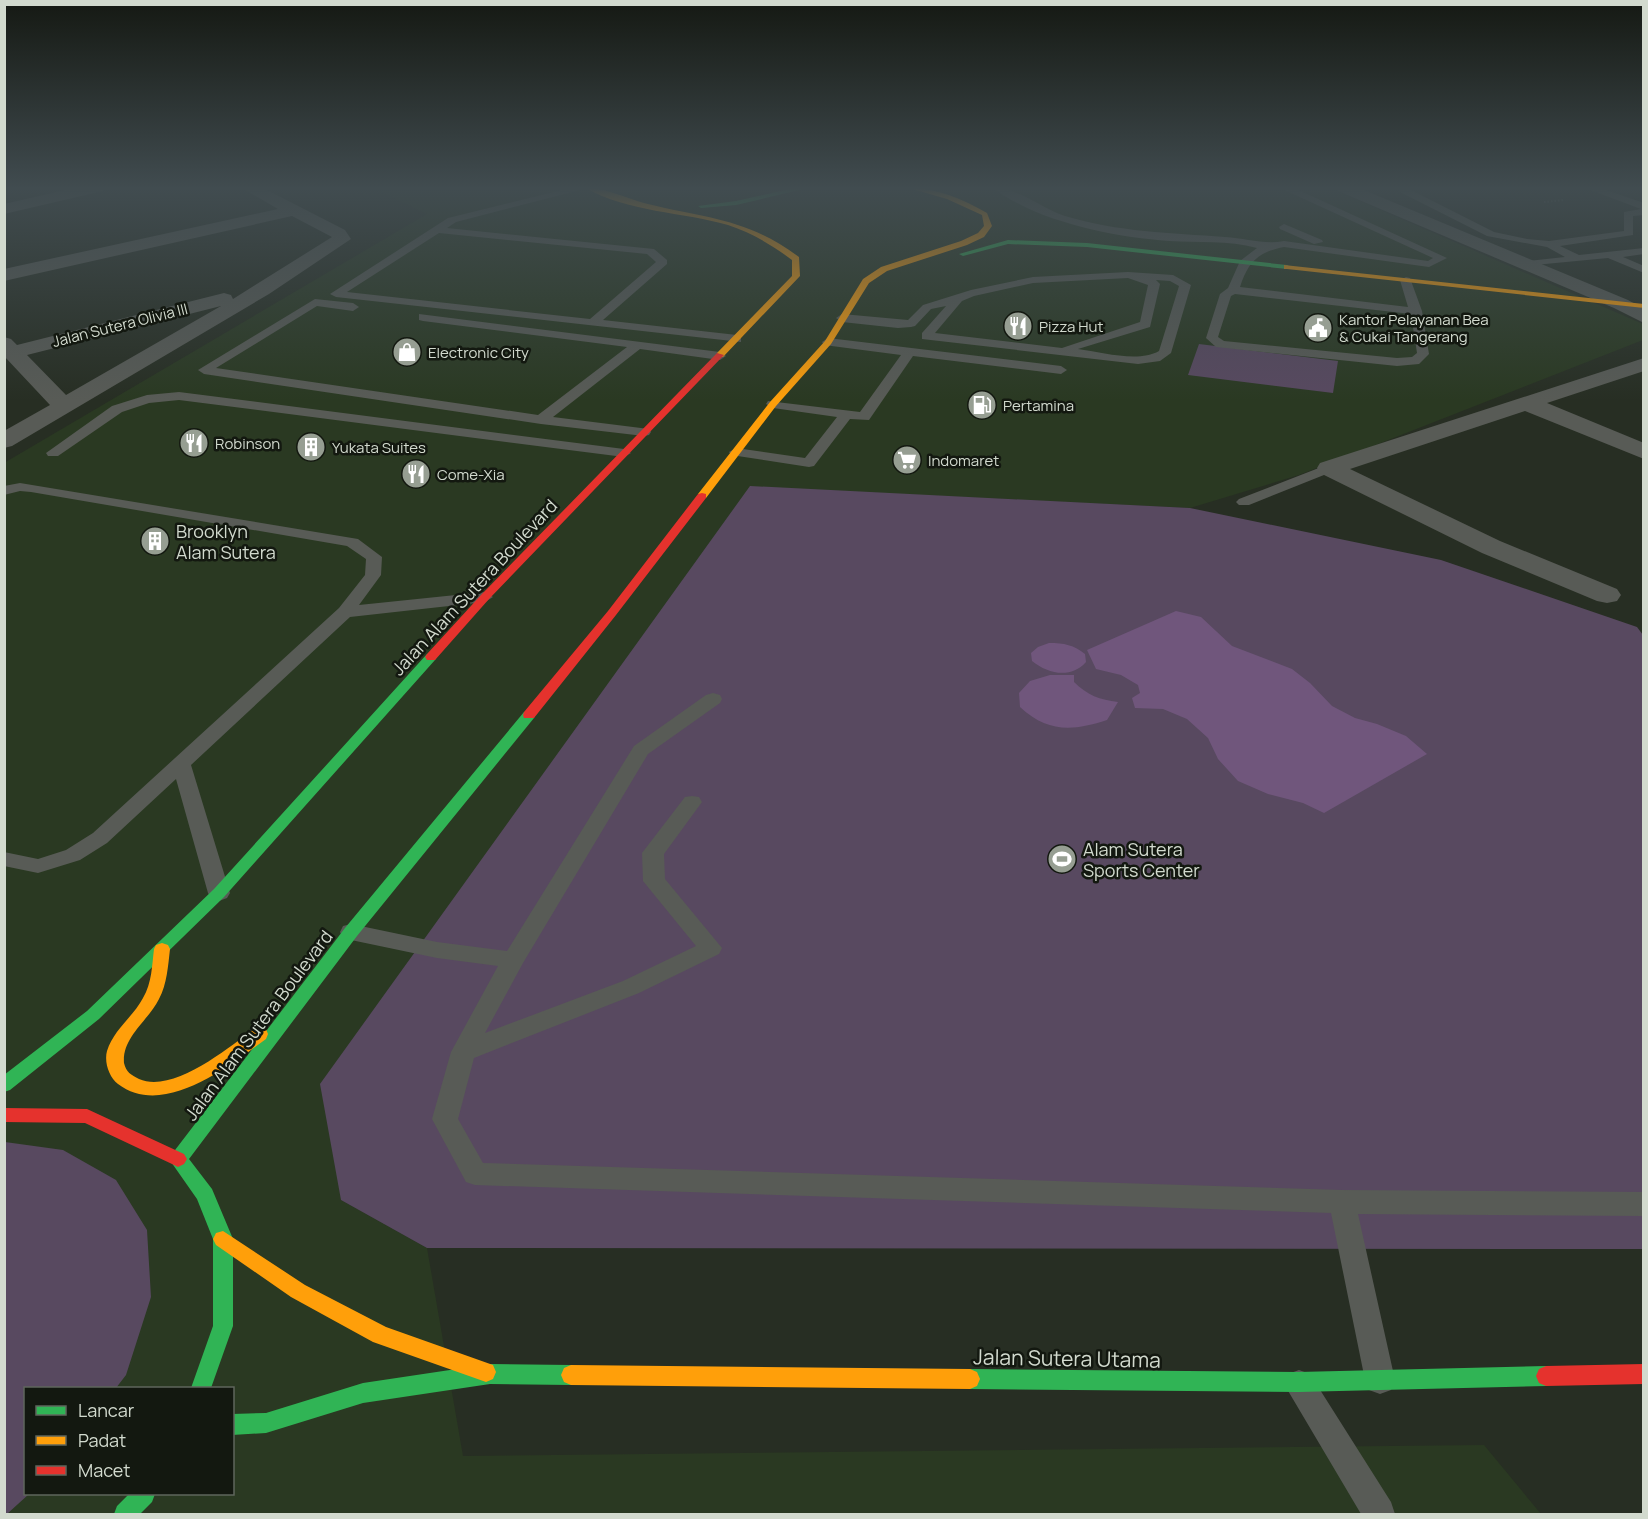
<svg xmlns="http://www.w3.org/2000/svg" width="1648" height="1519" viewBox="0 0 1648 1519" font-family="Manrope,sans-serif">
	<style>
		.built { fill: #2a3922; fill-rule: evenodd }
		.green { fill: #584960 }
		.water { fill: #70567c }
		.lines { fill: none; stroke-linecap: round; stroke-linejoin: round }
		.path { stroke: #5a5e59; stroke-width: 2; stroke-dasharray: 1.5 2; stroke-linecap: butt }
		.lane { fill: #585b56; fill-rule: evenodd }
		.street { fill: #585b56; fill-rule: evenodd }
		.fast { fill: #30b455; fill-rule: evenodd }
		.slow { fill: #ff9f0a; fill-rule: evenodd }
		.jam { fill: #e5322d; fill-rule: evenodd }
		.labels { text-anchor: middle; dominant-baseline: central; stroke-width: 5; stroke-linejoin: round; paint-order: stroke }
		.far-poi-label { font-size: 15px; fill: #d2dace; stroke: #131810; text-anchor: start }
		.far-street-label { font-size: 15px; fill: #d2dace; stroke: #131810 }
		.poi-label { font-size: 18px; fill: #d2dace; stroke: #131810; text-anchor: start }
		.street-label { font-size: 18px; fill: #d2dace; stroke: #131810 }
		.near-street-label { font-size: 21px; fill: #d2dace; stroke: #131810 }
	</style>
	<rect width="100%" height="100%" fill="#272e23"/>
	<path class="built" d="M373,188h957l313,136v16l-344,135 -109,33 -440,-21 -409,713 86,48 36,208 1021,-11 57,69h-1536l-1,-1051 423,-249zM26,1388h206v106h-206z"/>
	<path class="green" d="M1199,344l139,17 -5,32 -145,-18z
		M750,486l440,22 251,52 196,67 6,8v614l-1216,-1 -86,-48 -21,-116z
		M5,1142l58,8 53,30 31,50 4,67 -25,78 -10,13h-90v106h3l-22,20h-3z"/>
	<path class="water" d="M1176,611l25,6 31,29 60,23 18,14 22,23 23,12 22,6 29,12 21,18 -103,59 -21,-10 -35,-9 -30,-13 -20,-22 -10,-21 -21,-19 -24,-10 -28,-1 -3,-10 8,-5 -2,-8 -17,-10 -25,-6 -9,-19z
		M1049,643c15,0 25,2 36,11l1,8c-15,17 -38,12 -54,-1l-1,-8 7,-6z
		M1050,675h24v7c13,13 26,18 44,20l-11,18c-34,11 -59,13 -87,-13l-1,-14 11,-12z"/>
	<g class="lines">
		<path class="path" d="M1470,188l2,2
			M1544,202l20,-2"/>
		<path class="lane" d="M570,188h18l-132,34 -9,6 207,21 13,11v4l-64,56 134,15 4,1v6l-405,-45 -6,-3 118,-76zM439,233l208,21 9,8 -66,57 -243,-27z
			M993,188c26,0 48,20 72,28 53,16 106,17 160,21 21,1 39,8 59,4l144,20 5,-3 -153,-70h14l153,70 -18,9 -145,-20c-26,5 -36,15 -44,40l168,20 -8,-27 6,-3 4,1 12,33 7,43 -10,10 -22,2 -181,-19 -10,-9 14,-44 8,-6 12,-27 17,-13c-29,-8 -59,-5 -88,-7 -55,-4 -131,-19 -176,-53zM1235,294l176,20 6,39 -5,4 -15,1 -173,-17 -6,-4 13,-41z
			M1399,188h8l87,44 33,7 22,2 75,-10v-19l17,-3 -56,-21h15l44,15v12l-11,1v19l-73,11 19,9 65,-7v6l-21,3 21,9v7l-36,-15 -84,8v-4l4,-1 37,-4 -18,-10 -60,-11 -87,-44z
			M1284,224l38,16 1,2 -9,2 -34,-15 -1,-2z
			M1128,272l45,3 18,10 -20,68 -11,8 -22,3 -216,-25v-6l24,-27 -15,3 -16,17 -4,1 -13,1 -56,-6 -6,-4 6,-4 66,6 15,-15 48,-15 62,-13zM1128,278l20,7 -8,37 -78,26 -127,-15 27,-32 12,-5 59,-13zM1156,280l14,1 9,5 -20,65c-21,12 -57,1 -81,-2l72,-22 10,-43z
			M315,299l38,4 6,4 -6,4 -36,-5 -101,62 322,47 89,-68 -204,-26 -4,-1v-6l301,38 6,4 -6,4 -80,-11 -87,68 96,12 2,3 -2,3 -5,1 -103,-12 -337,-50 -6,-4z
			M828,338l233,28 6,4 -6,4 -148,-18 -44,64 -19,-1 -36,47 -5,1 -78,-12 -2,-3 7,-4 69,10 32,-41 -64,-9 -7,-4 2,-3 92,11 41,-57 -77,-10 -2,-3z
			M179,392l445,57 7,4 -7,4 -445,-57 -30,3 -27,9 -64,44h-10l-2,-3 66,-47 35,-11z
			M1329,464l7,4 -2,3 -85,34h-10l-3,-3 3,-3z
			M20,483l338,56 24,18 -1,18 -22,30 126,-13 8,5 -8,5 -135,15 -159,148 39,128 -3,5 -8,3 -8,-3 -3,-5 -32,-114 -69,64 -27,17 -42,13 -34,-7v-14l34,7 28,-9 27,-17 246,-225 26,-33 1,-16 -19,-13 -316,-54 -11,-1 -16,4v-9z
			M713,693l7,2 2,4 -2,4 -72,51 -125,209 -38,70 138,-52 73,-35 -53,-65 -1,-28 43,-56 7,-1 7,1 3,5 -38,52 1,25 57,69 -3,6 -80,39 -165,65 -16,61 25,44 859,27 302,2v24l-286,-2 37,166 -4,10 -11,4 -11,-4 -4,-10 -34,-167 -856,-28 -9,-3 -34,-63 19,-67 47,-86 -61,-8 -86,-18 -8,-2 -3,-6 3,-6 8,-2 86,18 70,9 127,-205 72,-51z
			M1299,1370l11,4 81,128 4,12h-34l-77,-130 4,-10z"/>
		<path class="street" d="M74,188h31l-2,3 -99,23v-10z
			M242,188h21l82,42 6,9 -82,55 -257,152 -8,2v-17l46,-26 -46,-49v-19l7,2 6,6 207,-52 7,2 2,4 99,-62 -40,-21 -288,65v-12l274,-60zM221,306l-155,89 -39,-40z
			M1336,188h23l269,112 16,9v14l-30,-15 -276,-117z
			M1644,358v13l-97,32 97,40v16l-119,-48 -175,58 150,72 117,48 4,6 -4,6 -10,2 -10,-2 -115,-48 -162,-80 -3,-5 3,-5z"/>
		<path class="fast" d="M794,188h14l-72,17 -35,3 -3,-2 38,-5z
			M1008,240l79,3 200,22 4,2 -4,2 -200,-22 -79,-3 -45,12 -4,-2z
			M431,653l6,4 -2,3 -211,237 -125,122 -89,71 -6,2v-17l83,-64 127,-122 213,-235z
			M529,711l6,4 -1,3 -177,218 -168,223 23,30 21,50v87l-22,62h-20l22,-62v-87l-16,-40 -28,-40 3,-5 173,-226 179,-216z
			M490,1364l81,1 7,3 3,7 -3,7 -7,3 -81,-1 -127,19 -97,30 -34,2v-21l34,-1 97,-30z
			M1546,1366l7,3 3,7 -3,7 -7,3 -248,6 -328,-3 -7,-3 -3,-7 3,-7 7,-3 328,3z
			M129,1494h26l-3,8 -12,12h-26l3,-8z"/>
		<path class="slow" d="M586,188c21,0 42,11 62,16 61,15 98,14 151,53l1,19 -77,81h-6v-4l75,-77v-16c-20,-15 -40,-27 -64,-35 -45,-13 -101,-13 -142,-37z
			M909,188c28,0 54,11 78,25l5,13 -8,11 -17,8 -80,26 -18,12 -38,61 -55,62 -70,92h-8v-4l72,-92 55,-61 38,-62 18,-12 80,-26 17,-8 6,-7 -2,-11 -35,-16z
			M1284,265l360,39v4l-357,-39h-3z
			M162,943l6,2 2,4c-2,17 -3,35 -11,50 -11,22 -37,38 -35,64 2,9 7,12 15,16 34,15 89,-31 115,-50l6,-1 6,1 2,5 -2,5c-36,26 -102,80 -148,45 -9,-7 -14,-22 -11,-33 7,-22 26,-34 36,-53 9,-15 9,-33 11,-49l2,-4z
			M223,1231l82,54 81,42 107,38 3,7 -3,7 -7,3 -113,-40 -82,-45 -75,-52 -3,-6 3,-6z
			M571,1365l399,4 7,3 3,7 -3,7 -7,3 -399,-4 -7,-3 -3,-7 3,-7z"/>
		<path class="jam" d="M717,353l7,2 -235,244 -54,61h-8l-2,-3 2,-3 54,-59z
			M702,493l4,1v4l-90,117 -82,103h-10l-1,-3 1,-3 84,-101 90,-117z
			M4,1108l83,1 97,45 3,5 -3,5 -6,3 -6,-3 -87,-41 -81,-1z
			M1644,1364v20l-98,2 -7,-3 -3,-7 3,-7 7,-3z"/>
	</g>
	<linearGradient id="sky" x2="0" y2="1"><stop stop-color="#151913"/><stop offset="0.47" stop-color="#414c50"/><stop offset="1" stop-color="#414c50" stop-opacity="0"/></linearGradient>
	<rect width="1648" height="401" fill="url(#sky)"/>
	<defs>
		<g id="restaurant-disc" transform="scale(1.5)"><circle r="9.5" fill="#969e92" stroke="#131810"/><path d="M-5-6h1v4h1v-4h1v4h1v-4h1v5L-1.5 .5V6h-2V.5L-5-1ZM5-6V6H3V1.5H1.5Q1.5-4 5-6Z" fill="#fff"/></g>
		<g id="civic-disc" transform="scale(1.5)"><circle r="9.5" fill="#969e92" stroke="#131810"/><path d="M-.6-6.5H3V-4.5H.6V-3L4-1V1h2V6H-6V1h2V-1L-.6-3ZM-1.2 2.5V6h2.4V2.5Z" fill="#fff"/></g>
		<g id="shop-disc" transform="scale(1.5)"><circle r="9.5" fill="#969e92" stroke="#131810"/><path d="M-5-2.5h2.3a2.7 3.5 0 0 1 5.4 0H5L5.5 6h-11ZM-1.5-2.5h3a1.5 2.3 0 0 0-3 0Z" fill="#fff"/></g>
		<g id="fuel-disc" transform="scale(1.5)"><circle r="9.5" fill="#969e92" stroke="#131810"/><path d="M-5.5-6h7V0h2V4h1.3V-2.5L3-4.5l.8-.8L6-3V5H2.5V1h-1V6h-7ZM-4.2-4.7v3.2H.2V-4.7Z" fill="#fff"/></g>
		<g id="building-disc" transform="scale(1.5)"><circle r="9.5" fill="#969e92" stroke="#131810"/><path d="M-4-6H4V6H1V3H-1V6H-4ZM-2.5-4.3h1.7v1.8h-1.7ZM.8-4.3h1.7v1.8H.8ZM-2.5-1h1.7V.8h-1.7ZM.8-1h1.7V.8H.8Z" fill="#fff"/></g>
		<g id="supermarket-disc" transform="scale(1.5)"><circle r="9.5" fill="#969e92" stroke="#131810"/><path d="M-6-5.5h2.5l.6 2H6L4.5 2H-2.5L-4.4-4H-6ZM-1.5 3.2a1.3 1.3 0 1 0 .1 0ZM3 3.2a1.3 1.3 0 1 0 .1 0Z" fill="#fff"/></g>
		<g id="stadium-disc" transform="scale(1.5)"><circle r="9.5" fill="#969e92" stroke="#131810"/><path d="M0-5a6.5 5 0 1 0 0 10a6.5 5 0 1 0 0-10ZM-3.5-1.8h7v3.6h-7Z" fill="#fff"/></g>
	</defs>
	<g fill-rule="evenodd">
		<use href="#restaurant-disc" x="1018" y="326"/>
		<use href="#civic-disc" x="1318" y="328"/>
		<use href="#shop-disc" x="407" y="352"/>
		<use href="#fuel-disc" x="982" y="405"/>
		<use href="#restaurant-disc" x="194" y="443"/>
		<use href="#building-disc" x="311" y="447"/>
		<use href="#supermarket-disc" x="907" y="460"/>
		<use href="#restaurant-disc" x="416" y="474"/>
		<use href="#building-disc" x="155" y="541"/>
		<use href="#stadium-disc" x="1062" y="859"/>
	</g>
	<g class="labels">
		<g class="far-poi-label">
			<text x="1339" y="319">Kantor Pelayanan Bea<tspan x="1339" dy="17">&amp; Cukai Tangerang</tspan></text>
			<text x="1039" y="326">Pizza Hut</text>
			<text x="428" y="352">Electronic City</text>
			<text x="1003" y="405">Pertamina</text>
			<text x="215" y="443">Robinson</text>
			<text x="332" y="447">Yukata Suites</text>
			<text x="928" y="460">Indomaret</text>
			<text x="437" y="474">Come-Xia</text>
		</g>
		<g class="far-street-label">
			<text transform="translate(120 325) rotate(-14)">Jalan Sutera Olivia III</text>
		</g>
		<g class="poi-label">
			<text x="176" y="531">Brooklyn<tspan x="176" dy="21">Alam Sutera</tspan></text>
			<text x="1083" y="849">Alam Sutera<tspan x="1083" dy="21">Sports Center</tspan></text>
		</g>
		<g class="street-label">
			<text transform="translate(474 587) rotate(-47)">Jalan Alam Sutera Boulevard</text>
			<text transform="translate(258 1025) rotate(-53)">Jalan Alam Sutera Boulevard</text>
		</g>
		<g class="near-street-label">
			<text transform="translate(1067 1358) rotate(1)">Jalan Sutera Utama</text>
		</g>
	</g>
	<rect width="1648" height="1519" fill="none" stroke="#d2dace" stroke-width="12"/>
	<rect x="24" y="1387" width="210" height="108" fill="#131810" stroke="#5f665c" stroke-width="1.5"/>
	<rect x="36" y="1406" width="30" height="9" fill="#30b455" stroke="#5f665c" stroke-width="1.5"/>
	<text x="78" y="1417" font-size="18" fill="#d2dace">Lancar</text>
	<rect x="36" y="1436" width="30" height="9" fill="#ff9f0a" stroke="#5f665c" stroke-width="1.5"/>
	<text x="78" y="1447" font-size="18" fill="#d2dace">Padat</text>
	<rect x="36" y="1466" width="30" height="9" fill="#e5322d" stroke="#5f665c" stroke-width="1.5"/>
	<text x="78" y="1477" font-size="18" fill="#d2dace">Macet</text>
</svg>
